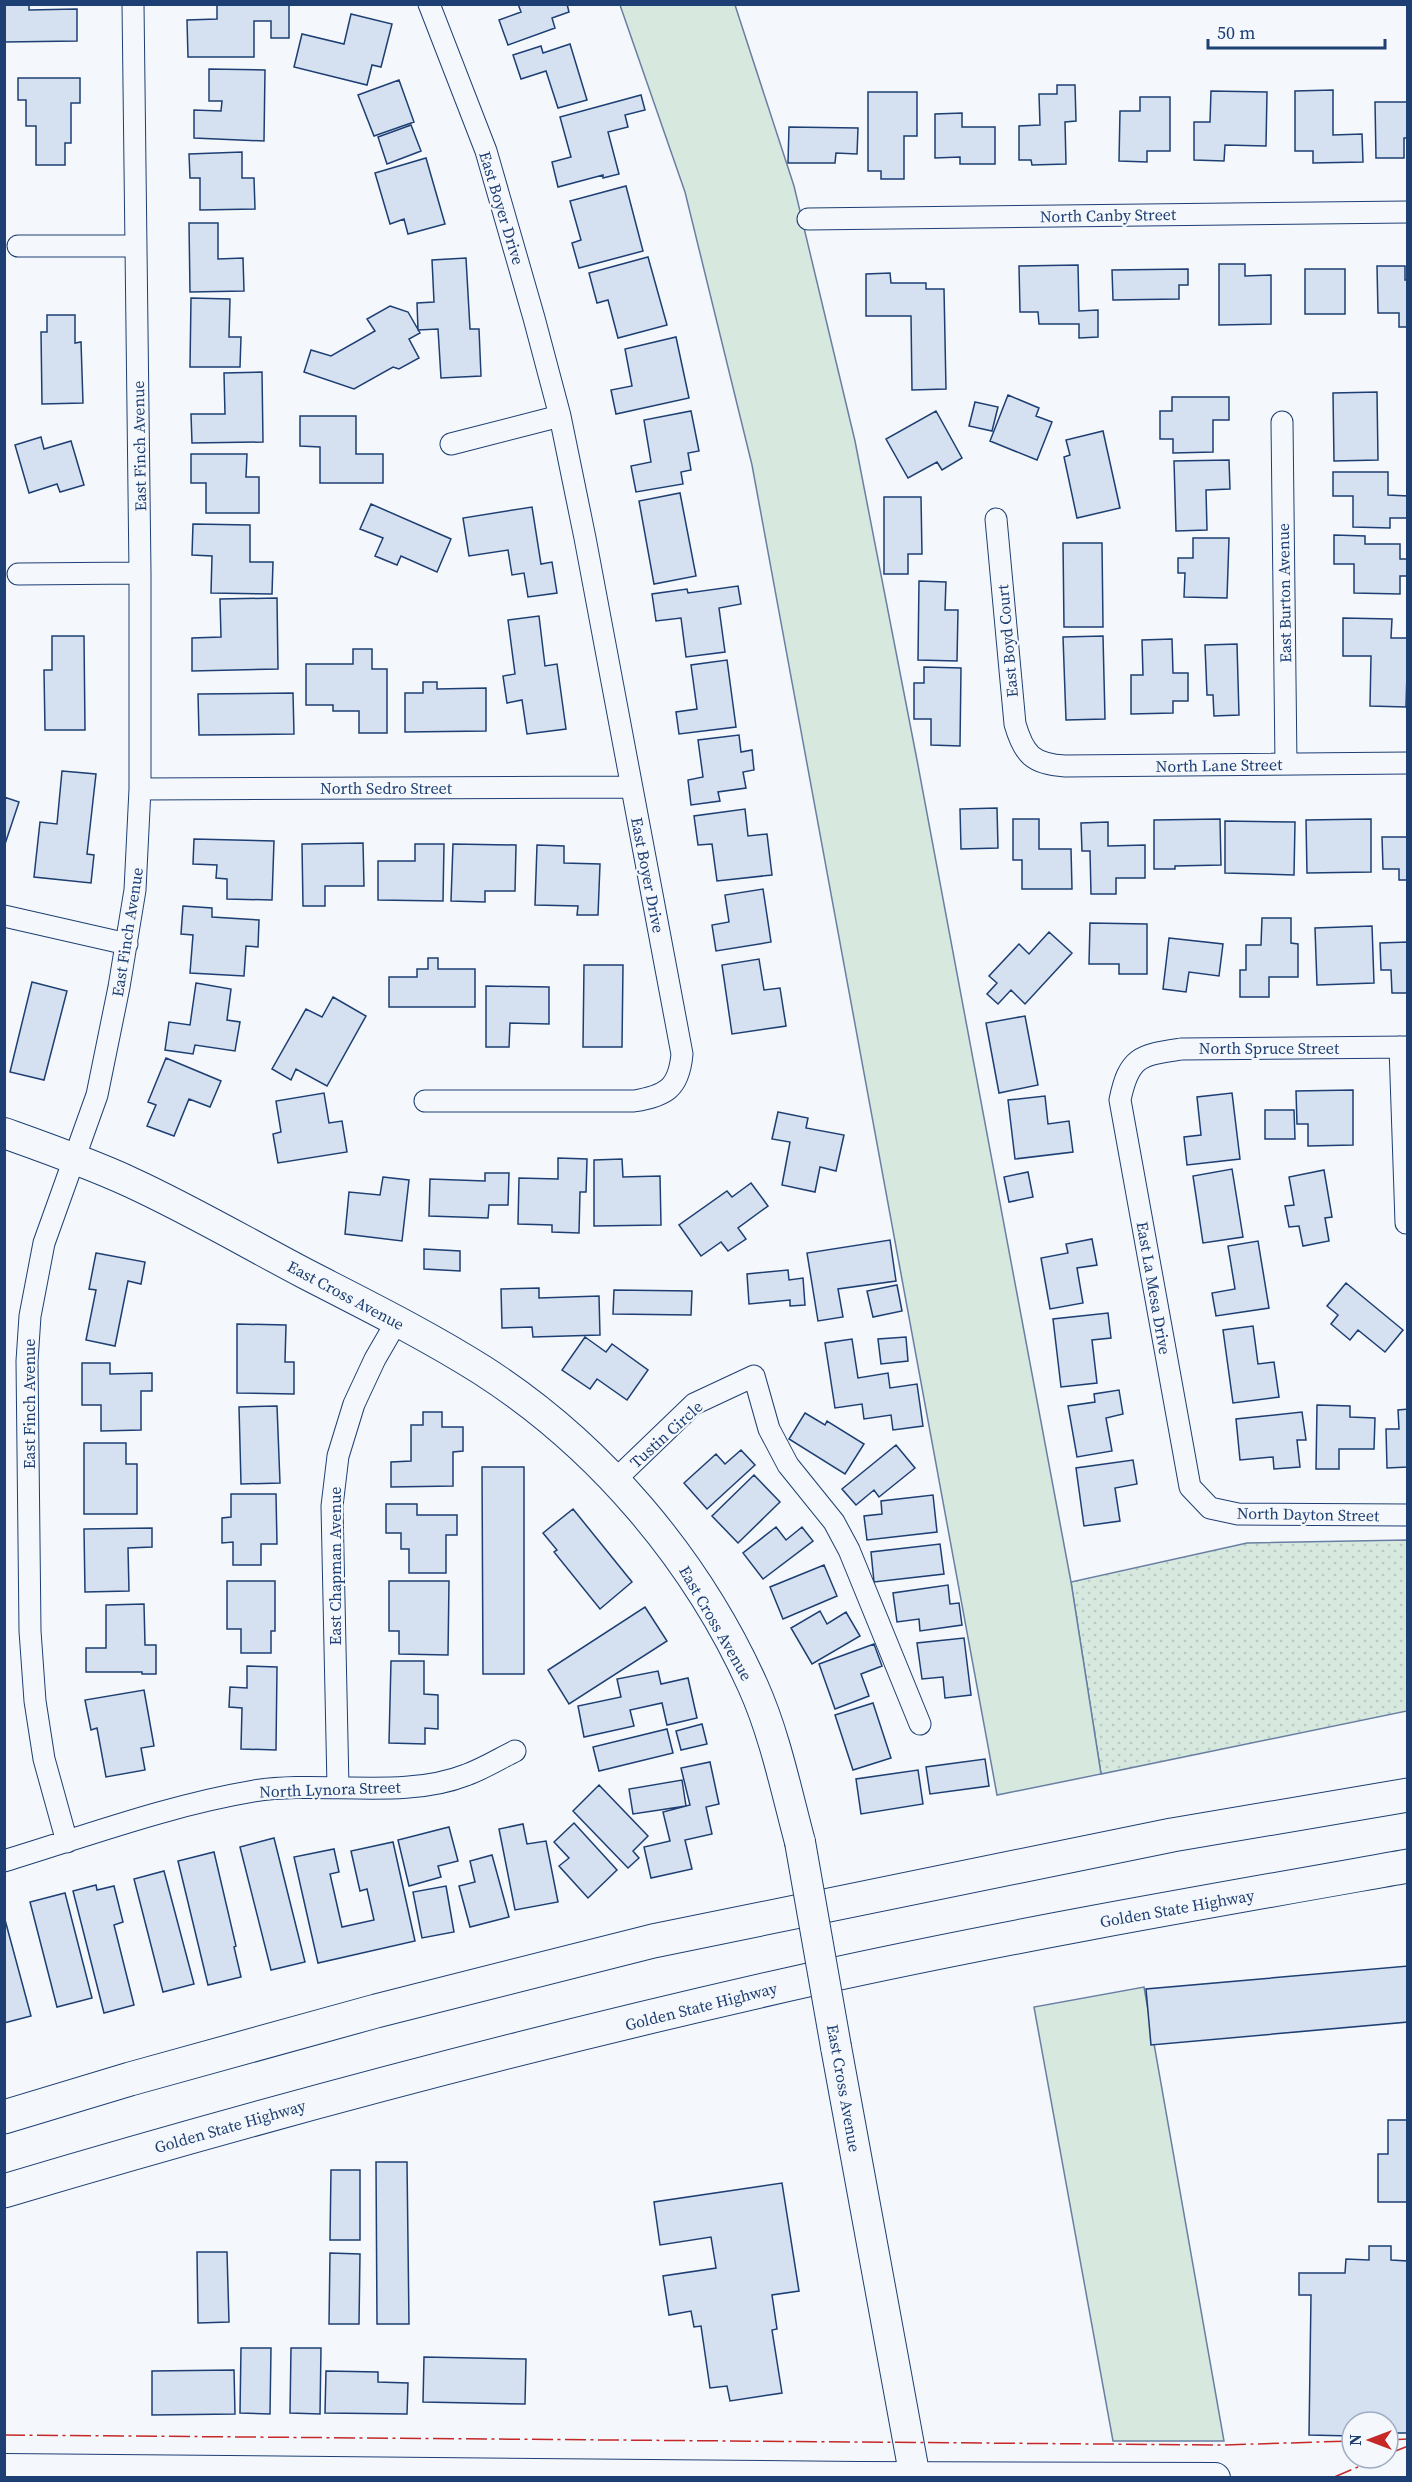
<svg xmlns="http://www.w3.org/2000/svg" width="1412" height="2482" viewBox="0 0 1412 2482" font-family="'Source Serif 4',serif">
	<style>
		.grass { fill: url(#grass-dots); stroke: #687fa3; stroke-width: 1.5 }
		.green { fill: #d7e8df; stroke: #687fa3; stroke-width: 1.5 }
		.building { fill: #d5e0f0; stroke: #1d3f73; stroke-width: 1.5 }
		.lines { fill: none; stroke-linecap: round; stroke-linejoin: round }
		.street-casing { stroke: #1d3f73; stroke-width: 23 }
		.secondary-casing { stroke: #1d3f73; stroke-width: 32 }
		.highway-casing { stroke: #1d3f73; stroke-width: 35 }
		.street { stroke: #f4f7fb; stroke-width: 21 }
		.secondary { stroke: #f4f7fb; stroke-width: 30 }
		.highway { stroke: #f4f7fb; stroke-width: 33 }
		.secondary-bridge-casing { stroke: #1d3f73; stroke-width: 32; stroke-linecap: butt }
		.secondary-bridge { stroke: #f4f7fb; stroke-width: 30 }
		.power { stroke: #c62828; stroke-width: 1.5; stroke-dasharray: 21 4.5 3 4.5; stroke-linecap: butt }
		.labels { text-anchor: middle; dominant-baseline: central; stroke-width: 4.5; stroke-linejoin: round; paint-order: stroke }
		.street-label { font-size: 16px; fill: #1d3f73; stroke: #f4f7fb }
	</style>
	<defs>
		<pattern id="grass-dots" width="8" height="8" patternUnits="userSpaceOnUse" patternTransform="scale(1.5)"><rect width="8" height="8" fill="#d7e8df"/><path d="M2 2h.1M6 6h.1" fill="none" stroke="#b8c8c3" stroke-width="1.8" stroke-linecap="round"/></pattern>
	</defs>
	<rect width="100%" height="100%" fill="#f4f7fb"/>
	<path class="grass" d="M1407,1540v171l-306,63 -30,-192 176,-39z"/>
	<path class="green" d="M620,5h115l59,181 61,255 62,319 154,822 30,192 -104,21 -245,-1330 -67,-273z
		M1144,1987l80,454h-111l-79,-434z"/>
	<path class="building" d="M4,4h25v6l48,-1v32l-73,1z
		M217,4h72v34h-18v-17h-17v36h-66l-1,-37 30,-1z
		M518,4h49l2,8 -17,6 3,10 -47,17 -9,-25 22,-8z
		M351,14l41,10 -11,43 -9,-2 -5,20 -73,-18 8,-33 42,10z
		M570,44l17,56 -29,8 -12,-37 -25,8 -8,-24 28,-9 2,7z
		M209,69l56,1 -1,71 -70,-3v-28l27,1 1,-10h-13z
		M18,78h62v25h-9v40h-6v22h-29v-39h-10v-26h-8z
		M399,80l15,42 -40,14 -16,-41z
		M1057,85h18l1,36 -11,1 1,42 -34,1 -1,-5h-12v-34l21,-1 -1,-31h18z
		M1333,90v45l29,-1 1,28 -50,1v-12h-18v-60z
		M1211,91l56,1 -1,54 -41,-1 -1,16 -30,-1v-38h16z
		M868,92h49v44h-13v43h-23v-8h-13z
		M641,95l4,15 -20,5 3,12 -20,5 11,42 -16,4v-3l-45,12 -6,-25 19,-5 -11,-40z
		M1140,97h30v54h-23v11l-28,-1 1,-50h20z
		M1375,102h33v36h-4v20h-28z
		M962,113v14h33v37h-35v-7l-25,1v-44z
		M411,125l10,26 -34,13 -9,-27z
		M789,127l69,1 -1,26 -21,-1 -1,10h-47z
		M242,152v26h12l1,31 -55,1v-32h-10l-1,-24z
		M426,158l19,66 -37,10 -4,-15 -14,5 -15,-51z
		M626,186l17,65 -64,17 -7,-25 9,-3 -11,-39z
		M189,223h29v36l25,-1 1,33 -54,1z
		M648,257l19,68 -49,13 -10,-38 -11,3 -8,-30z
		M466,258l4,71h9l2,47 -40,2 -3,-49 -20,1 -1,-27 17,-1 -2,-42z
		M1219,264h26v12l26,-1v49l-52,1z
		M1078,265l1,46 19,-1v27l-19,1v-14h-40l-1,-12h-18l-1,-46z
		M1377,266h28v14h3v47h-9v-14h-21z
		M1188,269v16h-9v14l-66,1 -1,-30z
		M1305,269h40v45h-40z
		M890,273l1,10h35v6h18l2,100 -34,1 -1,-74h-45v-42z
		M191,298l39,1 -1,38h12l-1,30h-50z
		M390,306l18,6 12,21 -11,6 10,19 -20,11 -6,-2 -39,22 -50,-17 7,-22 20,6 44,-25 -8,-12z
		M47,315h28v28l6,-1 2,61 -41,1 -1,-72h6z
		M676,337l13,61 -73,16 -5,-24 21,-4 -7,-37z
		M262,372l1,70 -71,1 -1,-29h34l-1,-41z
		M1377,392l1,68 -44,1 -1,-68z
		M1008,395l31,13 -3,8 16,6 -15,38 -47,-19z
		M1172,397h57v23h-16v32l-40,1v-14h-13v-28h12z
		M975,402l23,5 -6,24 -23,-5z
		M691,411l8,40 -11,2 3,17 -10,2 2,12 -47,8 -5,-26 20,-4 -7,-42z
		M936,411l26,47 -20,12 -5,-8 -29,16 -22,-39z
		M300,416h56v38h27v29h-63v-36l-20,-1z
		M1103,431l17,77 -43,10 -13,-61 6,-2 -4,-15z
		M41,437l3,12 27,-8 13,44 -24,7 -3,-8 -28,9 -14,-48z
		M191,454h56l-1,23h13v36h-53v-30h-15z
		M1229,460l1,29 -24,1 1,40 -31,1 -2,-70z
		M1333,472h55v23l20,1v22h-18v10l-37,-1v-31h-20z
		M680,493l16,83 -42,8 -15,-83z
		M884,497h37l1,57h-14v20h-24z
		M371,504l80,35 -14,33 -36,-16 -4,9 -22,-9 8,-18 -23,-9z
		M532,507l9,57 11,-2 5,31 -29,4 -4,-24 -12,2 -4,-25 -39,6 -6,-38z
		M193,524l57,1v37h23l-1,32 -61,-1 1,-37 -20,-1z
		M1334,535l31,1v8h35v15h8v17h-8v18l-46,-1v-29h-20z
		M1193,538h36l-2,60 -43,-1 1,-24h-7v-15h15z
		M1063,543h39l1,84h-39z
		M919,581l27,1 -1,28h13l-1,51 -39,-1z
		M738,586l3,18 -22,4 6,44 -39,5 -5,-39 -25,3 -4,-27 35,-5 1,4z
		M277,598l1,71 -86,2v-33l29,-1 -1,-38z
		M539,616l6,50 12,-2 9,65 -39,5 -5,-34 -15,3 -4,-27 12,-2 -7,-54z
		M1343,618l49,1 -1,19h17l-2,69 -36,-1 1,-50h-28z
		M52,636h32l1,94h-40l-1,-60h8z
		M1103,636l2,83 -39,1 -3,-83z
		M1172,639l1,34h15v28h-15v12l-42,1v-39h12l-1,-35z
		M1237,644l2,71 -25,1 -1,-21h-6l-2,-50z
		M353,649h19v20h15v64h-28v-22h-26v-6h-27v-41h47z
		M727,660l9,67 -57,7 -3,-22 21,-3 -6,-44z
		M924,667l37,1 -1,78 -29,-1v-26h-17v-36h10z
		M423,682h14v7l49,-1v43l-81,1v-39h18z
		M293,693l1,41 -95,1 -1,-41z
		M739,735l2,17 11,-2 2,20 -11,2 3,16 -28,4 2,9 -29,4 -3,-25 15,-3 -5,-37z
		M62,771l34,3 -9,80 7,1 -3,28 -57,-6 6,-55 17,2z
		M4,797l15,5 -15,45z
		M997,808l1,40 -37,1 -1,-40z
		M745,809l3,27 19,-2 5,41 -55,6 -5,-37 -14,1 -4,-29z
		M1013,819h26v30h32l1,40h-50v-29h-9z
		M1220,819l1,46 -46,1v3h-21v-49z
		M1371,819v53l-64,1 -1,-53z
		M1225,821l70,1 -1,53 -69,-2z
		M1108,822v24l37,-1v33h-29v16h-25l-1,-43h-8l-1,-28z
		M1382,837h26v43h-9v-11h-16z
		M194,839l80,2 -2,59 -45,-1v-20l-11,-1 1,-13 -24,-1z
		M363,843l1,43h-39v20h-22l-1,-62z
		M415,844h29l-1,57 -65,-1v-39h37z
		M453,844l63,1 -1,46h-30v11l-34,-1z
		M537,845l27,1v17l36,1 -2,51h-21l1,-9 -43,-1z
		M763,889l8,53 -55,9 -4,-26 17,-3 -4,-27z
		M183,906l29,2v9l47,3 -1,27 -12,-1 -2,30 -54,-3 3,-38 -12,-1z
		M1262,918h29v25l7,1v33h-29v20h-29v-27h6v-25h15z
		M1090,923l57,1v50h-28v-10h-30z
		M1372,926l2,57 -57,2 -2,-57z
		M1049,932l23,21 -47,51 -14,-14 -13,14 -11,-10 10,-11 -8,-7 30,-32 10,10z
		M1169,938l54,6 -4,32 -30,-4 -3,20 -23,-3z
		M1408,942v51h-16l-1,-23h-10l-1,-27z
		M428,958h10v11h37v38h-86v-30h28v-8h11z
		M759,959l5,31 16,-2 6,38 -54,8 -10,-69z
		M584,965h39l-1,82h-39z
		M32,982l35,9 -23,89 -34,-8z
		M196,983l35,6 -4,31 13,2 -5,29 -40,-6 -2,9 -28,-4 4,-28 21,3z
		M486,986l63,1v37l-39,-1 -1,24h-23z
		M333,997l33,19 -39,70 -31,-17 -5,11 -19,-11 34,-60 16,8z
		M1025,1016l13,69 -39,8 -13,-70z
		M166,1058l55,23 -11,26 -21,-8 -15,37 -27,-10 9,-21 -8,-3z
		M1353,1090v55l-45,1v-22h-11l-1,-33z
		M324,1093l5,30 13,-2 5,31 -69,11 -5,-29 8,-2 -5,-31z
		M1232,1093l8,66 -53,6 -3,-28 17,-2 -4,-38z
		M1045,1096l3,28 21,-3 4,31 -58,7 -7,-59z
		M1265,1110h29l1,29h-30z
		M778,1112l30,6 -2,10 38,7 -8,36 -16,-4 -5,25 -33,-7 8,-43 -18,-3z
		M558,1158l29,1 -1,33h-6l-1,41 -27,-1v-7l-34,-1 1,-46 39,1z
		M622,1159l1,18 37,-1 1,49 -67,1v-66z
		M1232,1169l11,68 -40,6 -10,-67z
		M1324,1170l8,47 -7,1 4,23 -26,5 -4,-20 -10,1 -4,-21 9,-1 -5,-28z
		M1028,1172l5,25 -24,5 -5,-25z
		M485,1173h24l-1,32h-19l-1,13 -59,-2 1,-37 55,2z
		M383,1177l26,3 -7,61 -57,-7 4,-42 31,3z
		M751,1183l17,23 -30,22 8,11 -18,12 -7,-9 -20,14 -22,-31 48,-34 5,6z
		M1092,1239l5,26 -20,3 6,35 -33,6 -9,-51 27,-5 -2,-9z
		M890,1240l6,41 -58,8 5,28 -25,4 -11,-68z
		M1258,1241l11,67 -53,8 -4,-23 23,-4 -7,-43z
		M424,1249l36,2v20l-36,-2z
		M96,1253l49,9 -4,22 -13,-3 -13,65 -29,-6 10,-50 -7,-1z
		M788,1270l1,10 14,-2 2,27 -15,1v-6l-41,4 -2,-30z
		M1346,1283l57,47 -18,22 -27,-22 -8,10 -19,-16 7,-9 -11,-9z
		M897,1285l5,26 -29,6 -6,-26z
		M539,1288v10l60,-2 1,39 -67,2 -1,-10 -30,1 -1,-39z
		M614,1290l78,1 -1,24 -78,-1z
		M1108,1313l3,25 -19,2 5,43 -36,4 -8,-68z
		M237,1324l49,1 -1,37h9v32l-57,-1z
		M1253,1326l5,38 16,-2 5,35 -46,6 -10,-73z
		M585,1337l21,15 6,-8 36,26 -21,30 -30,-21 -7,10 -28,-19z
		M906,1337l2,24 -27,3 -3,-25z
		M852,1339l6,39 30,-5 2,15 27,-4 6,42 -30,4 -2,-15 -27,4 -2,-15 -27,4 -10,-65z
		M82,1363h28v11l42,-1v18h-11v39l-40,1v-26h-19z
		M1119,1390l4,24 -17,4 6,33 -35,6 -9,-51 27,-4 -1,-8z
		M1317,1405l33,1v11l25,1 -1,31h-35v20h-23z
		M277,1406l3,77 -39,1 -2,-77z
		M1408,1409v58l-21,1 -1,-39h13l-1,-19z
		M423,1412h19v15h21v24l-10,1v34l-62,1v-25l20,-1v-36h12z
		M1302,1412l4,28h-9l3,27 -26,2 -1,-12 -33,3 -4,-41z
		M805,1413l20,12 2,-4 37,23 -19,30 -56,-35z
		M84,1443h42v21h11v50h-53z
		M896,1445l19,23 -36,29 -5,-7 -18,15 -14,-16z
		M741,1450l14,15 -48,44 -23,-26 32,-29 9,10z
		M1133,1460l4,24 -22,4 5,33 -36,5 -8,-58z
		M482,1467h42v207h-41z
		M754,1475l26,27 -42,41 -26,-27z
		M231,1494h45l1,50h-16v21h-28v-23l-11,1v-25l9,-1z
		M933,1495l4,37 -70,8 -3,-24 18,-2 -1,-13z
		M386,1504h31v11h40v20h-11v38h-37v-24h-8v-16h-15z
		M573,1509l59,73 -32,27 -46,-57 3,-2 -14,-17z
		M776,1527l10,13 16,-13 11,14 -50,38 -20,-26z
		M152,1528v19l-24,1 1,43 -44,1 -1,-63z
		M940,1544l4,30 -70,8 -3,-30z
		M824,1565l13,31 -54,23 -13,-32z
		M227,1581h48v50h-4v22h-30v-24h-14z
		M389,1581h60l-1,74 -49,-1v-23h-10z
		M948,1585l2,19 9,-1 3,22 -42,6 -1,-12 -22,3 -4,-29z
		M144,1604l1,41h11v29h-14v-2h-56v-24h20v-43z
		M645,1607l22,34 -98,63 -21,-34z
		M820,1611l7,13 19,-12 14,24 -48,28 -21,-36z
		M964,1638l7,57 -26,3 -2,-21 -21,2 -5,-36z
		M874,1644l8,22 -21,8 8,22 -34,13 -16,-45z
		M391,1661h33v33l14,1v34l-13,-1v16l-36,-1z
		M247,1666l30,1 -1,83 -35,-1 1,-41 -13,-1 1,-20 17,1z
		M658,1671l3,13 27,-6 9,40 -30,7 -5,-22 -32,7 4,16 -50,11 -6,-31 43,-9 -4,-18z
		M144,1690l10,56 -13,2 4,22 -39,7 -9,-49 -6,2 -6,-30z
		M873,1703l18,55 -38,12 -18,-55z
		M702,1724l5,20 -26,6 -5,-19z
		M667,1729l6,24 -74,18 -6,-24z
		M985,1759l4,27 -59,8 -4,-27z
		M710,1762l9,42 -13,3 6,27 -27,6 7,29 -41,9 -7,-31 26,-6 -7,-29 27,-7 -9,-37z
		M918,1770l5,34 -62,10 -5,-35z
		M682,1780l4,26 -53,8 -4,-25z
		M599,1785l49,51 -15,15 6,7 -11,10 -55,-57z
		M574,1823l43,47 -29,28 -29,-32 10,-8 -15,-16z
		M523,1824l4,20 19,-3 12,61 -43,8 -16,-81z
		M449,1827l9,34 -20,5 3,11 -32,9 -11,-46z
		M274,1838l31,124 -34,8 -31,-123z
		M393,1842l22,99 -97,22 -24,-106 40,-8 5,23 -9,2 12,53 32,-7 -7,-31 -7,2 -9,-40z
		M214,1852l22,94 -2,1 7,30 -33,8 -30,-124z
		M492,1855l17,62 -39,10 -11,-41 16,-4 -5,-21z
		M164,1871l30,113 -31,8 -29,-113z
		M96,1885l1,5 17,-4 9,36 -9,3 20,80 -30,8 -31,-122z
		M446,1886l8,46 -32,6 -9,-46z
		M65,1893l27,105 -35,9 -27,-105z
		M4,1916l27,100 -27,7z
		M1408,1966v56l-257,23 -5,-56z
		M1388,2120h20v82h-30v-48h10z
		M376,2162h31l2,162h-32z
		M331,2170h29v70h-30z
		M782,2183l17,108 -27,4 5,34 -5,1 10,63 -52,8 -3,-15 -17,2 -9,-62 -7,1 -3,-16 -22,4 -6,-39 53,-8 -5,-31 -51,8 -6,-43z
		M1369,2246h22v14l17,1v172h-20v-11h-36v14l-43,-1 2,-140h-12v-22h46l1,-14 23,1z
		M197,2252h30l2,70 -31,1z
		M330,2253l30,1 -1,70h-30z
		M241,2348h30l-1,66 -30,-1z
		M291,2348h30l-1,66 -30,-1z
		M424,2357l102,2 -1,45 -102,-2z
		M234,2370l1,44 -83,1v-44z
		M326,2371l52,1v10l30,1 -1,31 -82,-1z"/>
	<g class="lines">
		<g class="street-casing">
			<path id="street" d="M808,219l600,-7
				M18,246h118
				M1282,422l4,342
				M451,444l109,-28
				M996,519l19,205c9,31 18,40 50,42l343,-3
				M18,574l122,-1
				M140,789l491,-2
				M4,916l123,28
				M1400,1047l6,176
				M1408,1047l-227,2c-40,6 -52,7 -61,51l70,387 20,21 28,6 170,1
				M425,1101h209c32,-5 45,-13 48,-47l-97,-516 -25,-122 -26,-98 -48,-167 -57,-147
				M614,1481l80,-77 60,-28 15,53 19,36 46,57 15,28 71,174
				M338,1787l-6,-281 6,-50 16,-52 21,-45 22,-38
				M67,1842l-23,-83 -9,-58 -5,-70 -3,-270 3,-45 14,-73 53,-148 22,-108 16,-97 5,-101v-216l-7,-569
				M4,1861c82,-25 166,-56 250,-70 67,-11 149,9 212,-16 17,-6 33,-16 49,-24"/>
		</g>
		<g class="secondary-casing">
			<path id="secondary" d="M4,1133c42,15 85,30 126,49 59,27 117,61 174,91 60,31 121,61 178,97 117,75 214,189 271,316 22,49 33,104 47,156
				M836,2047l79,431
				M4,2469l854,8 357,1"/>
		</g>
		<g class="highway-casing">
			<path id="highway" d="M4,2117l126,-38 246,-68 277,-70 519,-106 236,-40
				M4,2191c269,-80 540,-152 813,-213 196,-43 393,-77 591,-112"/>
		</g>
		<use href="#street" class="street"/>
		<use href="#secondary" class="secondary"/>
		<use href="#highway" class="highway"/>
		<g class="secondary-bridge-casing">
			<path id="secondary-bridge" d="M800,1842l36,205"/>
		</g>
		<use href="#secondary-bridge" class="secondary-bridge"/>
		<path class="power" d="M4,2435l1218,10 130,-4
			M1388,2440l20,-1
			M1388,2454l20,-8
			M1332,2478l47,-20"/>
	</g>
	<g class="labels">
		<g class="street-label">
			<text transform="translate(502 208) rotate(73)">East Boyer Drive</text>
			<text transform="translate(1108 215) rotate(-1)">North Canby Street</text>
			<text transform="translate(139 446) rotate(-91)">East Finch Avenue</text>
			<text transform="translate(1284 593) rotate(-91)">East Burton Avenue</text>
			<text transform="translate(1007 641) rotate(-95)">East Boyd Court</text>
			<text transform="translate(1219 765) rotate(-1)">North Lane Street</text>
			<text x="386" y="788">North Sedro Street</text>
			<text transform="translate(648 875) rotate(79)">East Boyer Drive</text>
			<text transform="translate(127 932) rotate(-81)">East Finch Avenue</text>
			<text x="1269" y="1048">North Spruce Street</text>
			<text transform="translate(1154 1288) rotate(80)">East La Mesa Drive</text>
			<text transform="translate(346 1295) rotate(28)">East Cross Avenue</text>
			<text transform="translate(29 1404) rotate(-90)">East Finch Avenue</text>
			<text transform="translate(666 1434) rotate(-42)">Tustin Circle</text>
			<text transform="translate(1308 1514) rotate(1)">North Dayton Street</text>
			<text transform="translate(335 1566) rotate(-90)">East Chapman Avenue</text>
			<text transform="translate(716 1623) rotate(60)">East Cross Avenue</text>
			<text transform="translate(330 1789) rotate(-2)">North Lynora Street</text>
			<text transform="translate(1177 1908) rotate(-10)">Golden State Highway</text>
			<text transform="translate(701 2006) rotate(-14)">Golden State Highway</text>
			<text transform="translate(844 2088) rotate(80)">East Cross Avenue</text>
			<text transform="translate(230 2126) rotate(-16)">Golden State Highway</text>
		</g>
	</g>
	<rect width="1412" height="2482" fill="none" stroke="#1d3f73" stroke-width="12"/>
	<g transform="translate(1370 2440) rotate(270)"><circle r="28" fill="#f4f7fb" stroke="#9eadc5" stroke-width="1.5"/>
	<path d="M0-4.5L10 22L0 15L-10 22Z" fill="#c62828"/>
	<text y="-9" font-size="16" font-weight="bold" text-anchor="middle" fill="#1d3f73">N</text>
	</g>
	<path d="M1208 39v9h177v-9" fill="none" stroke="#1d3f73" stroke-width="3"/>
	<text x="1217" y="39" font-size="18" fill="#1d3f73" stroke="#f4f7fb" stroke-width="4.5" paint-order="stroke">50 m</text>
</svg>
